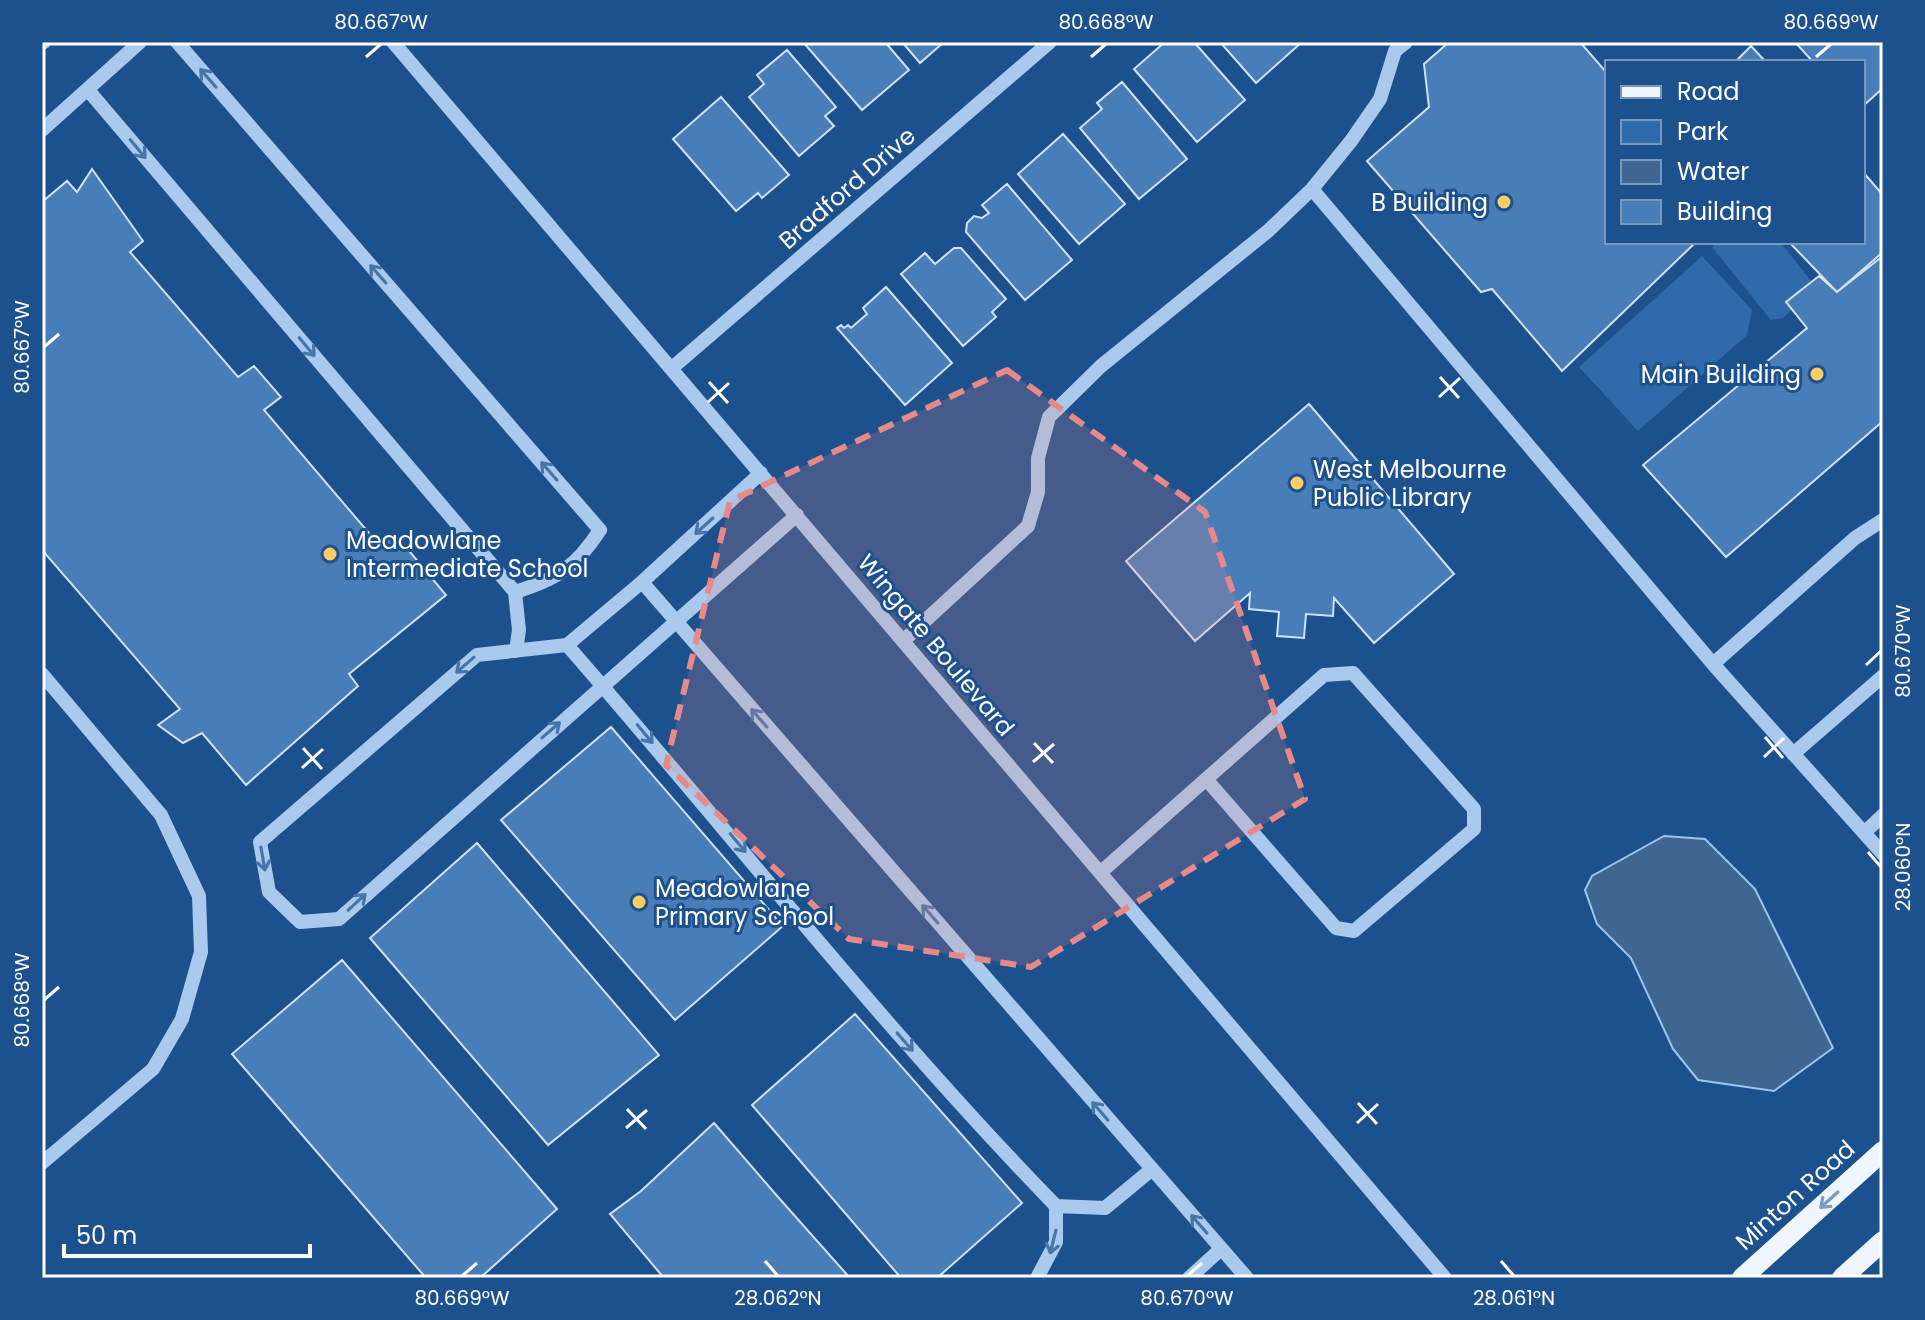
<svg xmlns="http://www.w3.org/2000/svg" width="1925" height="1320" viewBox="0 0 1925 1320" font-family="Poppins,sans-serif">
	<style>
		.green { fill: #2f6bab }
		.water { fill: #3f6691; stroke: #9cc5ef; stroke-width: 2 }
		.building { fill: #497db7; stroke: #cee3fa; stroke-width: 2 }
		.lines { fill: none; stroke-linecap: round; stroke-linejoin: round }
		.minor { stroke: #a9caed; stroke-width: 14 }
		.major { stroke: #eff6ff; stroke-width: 20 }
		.oneway { stroke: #4675aa }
		.oneway2 { stroke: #7b9bc0 }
		.marked { fill: #e88989; fill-opacity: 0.2; stroke: #e88989; stroke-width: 6; stroke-dasharray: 16 10; stroke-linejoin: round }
		.ticks { fill: none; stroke: #fff; stroke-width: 3 }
		.poi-dot { fill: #fecd66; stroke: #1c518d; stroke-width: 3 }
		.labels { text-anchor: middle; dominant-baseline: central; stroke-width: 6; stroke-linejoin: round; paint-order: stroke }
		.street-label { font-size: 24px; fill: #fff; stroke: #1c518d }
		.poi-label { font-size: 24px; fill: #fff; stroke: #1c518d; text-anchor: start }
		.neatline { fill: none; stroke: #fff; stroke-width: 3 }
		.ticks-label { font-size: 20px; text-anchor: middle; fill: #fff }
	</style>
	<rect width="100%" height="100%" fill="#1c518d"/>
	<path class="green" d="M1718,242h62l32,40 -26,20 6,7 -9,9 -12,2 -59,-73z
		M1702,256l50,54 -5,25 -109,96 -59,-64z"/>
	<path class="water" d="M1664,836l41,3 50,50 78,159 -59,43 -76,-11 -25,-31 -42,-91 -34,-34 -12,-34 7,-14z"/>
	<path class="building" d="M803,42h82l24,28 -47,40z
		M902,42h42l-24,21z
		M1165,42h29l51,58 -48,42 -63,-73z
		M1220,42h82l-46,41z
		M1449,42h131l27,31v169h89l-134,129 -70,-82 -11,3 -114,-131 62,-54 -5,-43z
		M1795,42h88v46l-20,18v-44h-50z
		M1751,46l15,16h-31z
		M787,50l49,57 -11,9 9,10 -35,30 -50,-59 15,-13 -7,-9z
		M1122,82l65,77 -48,40 -59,-71 22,-19 -5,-6z
		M721,97l68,78 -27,23 -4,-5 -22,18 -63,-72z
		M1063,134l62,70 -46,40 -61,-70z
		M92,169l51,72 -13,11 108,125 16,-11 27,31 -17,13 116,136 15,-12 51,61 -97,79 9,12 -112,99 -44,-52 -19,10 -25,-18 22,-16 -138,-159v-348l25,-21 10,11z
		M1863,172l20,23v57l-46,40 -48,-50h74z
		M1007,184l65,76 -47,40 -59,-68 1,-9 7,-7 8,2 7,-5 -7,-8z
		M954,248h7l45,51 -14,13 4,5 -33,29 -62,-72 24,-21 10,11z
		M1883,256v165l-157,136 -83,-92 164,-137 -21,-26 33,-26 18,16z
		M886,287l66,76 -47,42 -68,-77 4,-3 3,3 4,-3 3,3 16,-14 -4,-6z
		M1309,404l145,170 -80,69 -40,-45 -1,18 -27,-2 -2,24 -27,-2 2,-24 -30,-3 1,-16 -55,48 -69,-80z
		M611,727l172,199 -108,94 -174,-200z
		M477,843l182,212 -111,90 -178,-207z
		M342,960l215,249 -77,69h-54l-194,-224z
		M855,1014l167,189 -85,75h-36l-149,-173z
		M714,1123l64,74 72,81h-186l-54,-64 31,-23z"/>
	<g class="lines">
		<path class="minor" d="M177,42l423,488c-24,37 -43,49 -85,62
			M393,42l1052,1236
			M42,43l2,-1
			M88,90l427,502 4,38 -3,21
			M42,130l98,-88
			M1312,189l401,475 170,190
			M672,368l378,-326
			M761,473l-119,109 -75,63 -90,10 -217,187 9,50 31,30 39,-3 458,-404
			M642,582l605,696
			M903,641l125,-115 10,-34v-34l11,-41 52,-51 167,-135 44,-42 39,-48 29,-42 15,-48 11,-9
			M567,645c163,187 316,383 489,561v36l-19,36
			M1713,664l142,-126 28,-18
			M42,674l119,141 38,81 2,56 -19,67 -29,50 -111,94
			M1793,754l90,-78
			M1864,833l19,-18
			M1101,872l223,-197 29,-2 121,136v20l-120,102 -18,-3 -130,-149
			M1056,1206l49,2 46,-38
			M1189,1278l32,-29"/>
		<path class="major" d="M1742,1278l141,-127
			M1842,1278l41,-37"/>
	</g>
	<defs><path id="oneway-shaft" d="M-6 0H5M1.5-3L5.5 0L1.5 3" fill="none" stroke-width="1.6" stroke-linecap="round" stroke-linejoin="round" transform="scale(2)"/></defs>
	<g class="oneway">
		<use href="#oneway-shaft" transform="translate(208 78) rotate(-131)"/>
		<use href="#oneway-shaft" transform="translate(138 149) rotate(50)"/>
		<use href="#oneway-shaft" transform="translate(378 274) rotate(-131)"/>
		<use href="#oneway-shaft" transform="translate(307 347) rotate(50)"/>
		<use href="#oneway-shaft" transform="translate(549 471) rotate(-131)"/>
		<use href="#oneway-shaft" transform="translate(704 526) rotate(138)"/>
		<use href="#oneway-shaft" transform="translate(465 665) rotate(139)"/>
		<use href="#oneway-shaft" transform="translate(759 718) rotate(-131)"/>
		<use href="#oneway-shaft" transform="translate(551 730) rotate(-41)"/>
		<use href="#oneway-shaft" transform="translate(645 734) rotate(50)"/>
		<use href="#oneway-shaft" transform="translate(738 843) rotate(50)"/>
		<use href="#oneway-shaft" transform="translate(263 859) rotate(80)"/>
		<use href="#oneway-shaft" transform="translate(357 902) rotate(-43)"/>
		<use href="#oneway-shaft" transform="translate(930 914) rotate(-131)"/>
		<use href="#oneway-shaft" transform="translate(905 1042) rotate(49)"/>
		<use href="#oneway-shaft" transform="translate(1100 1111) rotate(-131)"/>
		<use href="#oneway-shaft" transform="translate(1199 1224) rotate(-131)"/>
		<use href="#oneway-shaft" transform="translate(1053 1242) rotate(104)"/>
	</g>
	<use class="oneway2" href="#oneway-shaft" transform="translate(1829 1200) rotate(138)"/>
	<path class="marked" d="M1007,370l198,142 100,287 -274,168 -182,-28 -183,-174 64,-264z"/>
	<path class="ticks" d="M366,57l15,-13M1091,57l15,-13M1816,57l15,-13M44,347l15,-13M1440,377l19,21M709,382l19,21M1439,397l21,-19M708,402l21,-19M1866,665l15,-14M1765,737l18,21M1034,743l19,20M303,748l19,21M1764,757l20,-19M1033,762l21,-18M302,768l21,-19M1868,852l13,15M44,1000l15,-13M1358,1103l19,21M627,1109l19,20M1357,1123l21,-19M626,1128l21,-18M765,1261l13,15M1501,1261l13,15M462,1276l15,-13M1187,1276l15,-13"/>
	<g class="poi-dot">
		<circle cx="1504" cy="202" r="8"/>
		<circle cx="1817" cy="374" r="8"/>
		<circle cx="1297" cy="483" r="8"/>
		<circle cx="330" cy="554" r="8"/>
		<circle cx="639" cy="902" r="8"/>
	</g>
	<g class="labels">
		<g class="street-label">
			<text transform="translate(847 188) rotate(-41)">Bradford Drive</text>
			<text transform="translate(936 645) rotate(50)">Wingate Boulevard</text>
			<text transform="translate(1795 1195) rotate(-42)">Minton Road</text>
		</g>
		<g class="poi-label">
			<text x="1488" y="202" text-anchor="end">B Building</text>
			<text x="1801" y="374" text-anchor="end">Main Building</text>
			<text x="1313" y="469">West Melbourne<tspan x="1313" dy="28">Public Library</tspan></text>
			<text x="346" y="540">Meadowlane<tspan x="346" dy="28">Intermediate School</tspan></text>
			<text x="655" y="888">Meadowlane<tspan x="655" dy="28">Primary School</tspan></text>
		</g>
	</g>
	<rect width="1925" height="1320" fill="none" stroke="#1c518d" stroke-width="88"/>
	<rect x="1605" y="60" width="260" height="184" fill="#1c518d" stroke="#7797bb" stroke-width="2"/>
	<rect x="1621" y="86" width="40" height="12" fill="#eff6ff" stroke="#7797bb" stroke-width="2"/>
	<text x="1677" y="100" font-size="24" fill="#ffffff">Road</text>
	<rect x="1621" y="120" width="40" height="24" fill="#2f6bab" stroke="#7797bb" stroke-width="2"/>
	<text x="1677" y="140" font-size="24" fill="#ffffff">Park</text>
	<rect x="1621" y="160" width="40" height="24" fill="#3f6691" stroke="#7797bb" stroke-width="2"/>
	<text x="1677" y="180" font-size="24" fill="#ffffff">Water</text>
	<rect x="1621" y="200" width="40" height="24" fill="#497db7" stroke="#7797bb" stroke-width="2"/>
	<text x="1677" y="220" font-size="24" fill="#ffffff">Building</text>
	<path d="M64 1244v12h246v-12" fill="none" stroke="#ffffff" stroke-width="4"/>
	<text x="76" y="1244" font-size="24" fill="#ffffff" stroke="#1c518d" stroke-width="6" paint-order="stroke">50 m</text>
	<rect x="44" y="44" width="1837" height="1232" class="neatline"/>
	<g class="ticks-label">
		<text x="381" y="29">80.667°W</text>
		<text x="1106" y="29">80.668°W</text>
		<text x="1831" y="29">80.669°W</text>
		<text transform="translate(22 347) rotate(-90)" y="7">80.667°W</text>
		<text transform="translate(1903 651) rotate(-90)" y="7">80.670°W</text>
		<text transform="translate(1903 867) rotate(-90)" y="7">28.060°N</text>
		<text transform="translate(22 1000) rotate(-90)" y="7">80.668°W</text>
		<text x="462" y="1305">80.669°W</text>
		<text x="778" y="1305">28.062°N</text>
		<text x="1187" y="1305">80.670°W</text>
		<text x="1514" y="1305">28.061°N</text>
	</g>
</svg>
